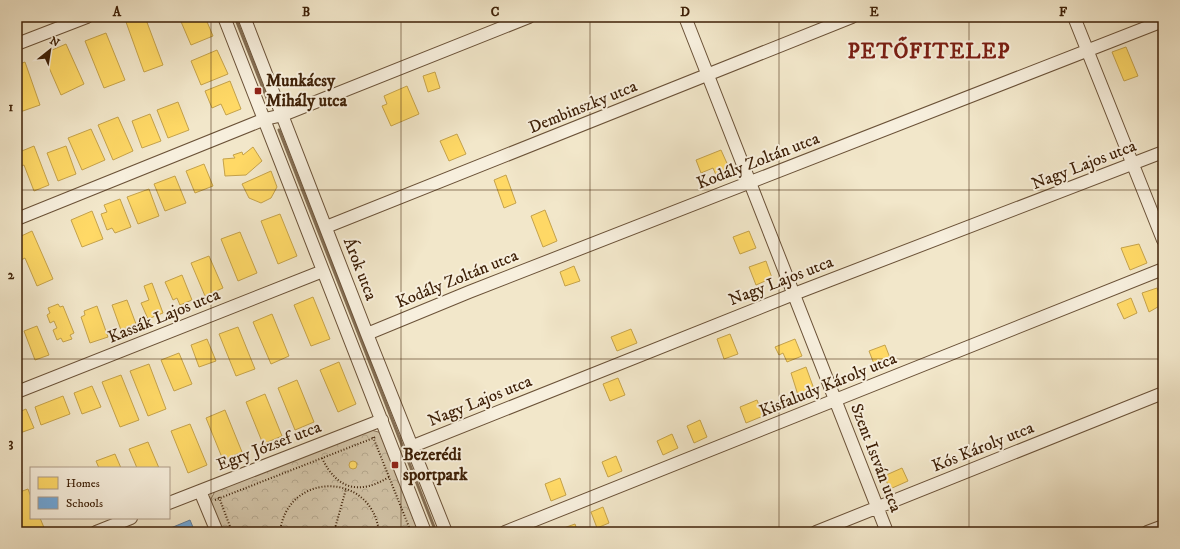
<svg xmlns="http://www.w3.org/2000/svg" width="1180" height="549" viewBox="0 0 1180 549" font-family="'IM FELL DW Pica',serif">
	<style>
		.park { fill: url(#park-crowns); stroke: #887258 }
		.homes { fill: #ffd966; stroke: #c5a24a }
		.schools { fill: #6fa8dc; stroke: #607f9c }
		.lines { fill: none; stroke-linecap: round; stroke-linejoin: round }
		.stream { stroke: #856f54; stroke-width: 3 }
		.minor-casing { stroke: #6b5238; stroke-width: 14 }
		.path { stroke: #3e2007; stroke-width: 2; stroke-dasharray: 1 2; stroke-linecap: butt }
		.minor { stroke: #f7efdd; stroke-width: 12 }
		.grid { fill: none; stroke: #3e2007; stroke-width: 1; stroke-opacity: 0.55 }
		.poi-dot { fill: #8f2418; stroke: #f7efdd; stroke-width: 1.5 }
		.labels { text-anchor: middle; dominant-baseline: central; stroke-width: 4; stroke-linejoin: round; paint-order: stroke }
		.poi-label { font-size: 17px; font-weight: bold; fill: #3e2007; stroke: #f7efdd; text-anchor: start }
		.street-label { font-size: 17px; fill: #3e2007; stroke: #f7efdd }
		.district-label { font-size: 21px; font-weight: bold; letter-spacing: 1px; fill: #7a1f14; stroke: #f7efdd }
		.neatline { fill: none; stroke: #3e2007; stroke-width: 1.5 }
		.grid-label { font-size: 13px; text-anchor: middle; font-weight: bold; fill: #3e2007 }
	</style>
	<defs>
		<pattern id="park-crowns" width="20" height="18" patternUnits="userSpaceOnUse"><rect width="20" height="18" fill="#d3c5a9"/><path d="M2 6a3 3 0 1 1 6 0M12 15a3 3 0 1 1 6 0" fill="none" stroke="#b6a990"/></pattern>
	</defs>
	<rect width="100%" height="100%" fill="#f2e7ca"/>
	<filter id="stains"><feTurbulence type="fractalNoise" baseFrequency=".005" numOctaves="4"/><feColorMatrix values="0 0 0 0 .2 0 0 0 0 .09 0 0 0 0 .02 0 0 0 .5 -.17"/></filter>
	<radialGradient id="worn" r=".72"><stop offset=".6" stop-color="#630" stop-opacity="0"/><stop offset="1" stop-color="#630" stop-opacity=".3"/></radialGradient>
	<path class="park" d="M371,430l11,3 39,99h-198l-13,-31 5,-10z"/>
	<path class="homes" d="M138,17h7l18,48 -19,7 -18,-50z
		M179,17h26l8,19 -22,9z
		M106,33l19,47 -21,8 -19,-47z
		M66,44l18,40 -23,11 -18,-41z
		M1126,47l12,29 -14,5 -12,-29z
		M217,50l11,24 -27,11 -10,-24z
		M25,62l15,43 -23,8v-48z
		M435,72l5,16 -12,4 -5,-16z
		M230,81l11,28 -15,6 -5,-11 -9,4 -7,-17z
		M407,86l12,28 -28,12 -9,-20 5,-2 -3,-8z
		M178,102l11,28 -21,8 -11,-28z
		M150,114l11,27 -19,7 -10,-27z
		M118,117l15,34 -20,9 -15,-35z
		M91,129l14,31 -23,10 -14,-32z
		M457,134l9,20 -17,7 -9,-20z
		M34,146l15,39 -15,6 -10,-26 -7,3v-15z
		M66,146l10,28 -18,7 -11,-28z
		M253,147l9,14 -16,14 -21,1 -2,-17 12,-1 -2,-3 9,-3 1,3z
		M721,150l9,20 -14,5 -3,-7 -12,5 -5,-13z
		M1163,162v15l-5,-13z
		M204,164l9,22 -18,7 -9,-22z
		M271,171l6,16 -6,11 -10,5 -12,-5 -7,-14z
		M506,175l10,28 -12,5 -10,-28z
		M175,176l11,27 -21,8 -11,-27z
		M149,189l10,27 -21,8 -11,-27z
		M120,199l11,28 -16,6 -3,-5 -5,2 -6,-16 6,-2 -3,-7z
		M545,210l12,31 -14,6 -12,-31z
		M92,211l11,28 -21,8 -11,-27z
		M280,214l17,42 -19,8 -17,-43z
		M32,231l21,48 -16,7 -12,-28 -6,3 -2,-4v-19z
		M749,231l7,17 -16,6 -7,-17z
		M240,232l17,41 -19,8 -17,-42z
		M1139,244l8,19 -17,7 -9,-22z
		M209,256l14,32 -18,8 -14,-33z
		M766,261l6,17 -16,7 -7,-18z
		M574,266l6,15 -15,5 -5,-14z
		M182,275l10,25 -12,5 -3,-7 -4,2 -8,-18z
		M152,283l11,30 -15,6 -7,-16 8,-3 -5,-14z
		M1157,288l6,16 -14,8 -7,-19z
		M313,297l17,42 -19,7 -17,-41z
		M1131,298l6,15 -13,6 -7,-15z
		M127,300l9,24 -15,6 -9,-25z
		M58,304l2,3 3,-1 11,27 -4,2 2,4 -9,3 -2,-4 -4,2 -4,-10 4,-2 -3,-7 -4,2 -3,-8 3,-2 -2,-5z
		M97,306l11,31 -18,6 -9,-26 4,-2 -1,-4z
		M272,314l17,42 -18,8 -18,-42z
		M37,326l12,29 -14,5 -11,-29z
		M238,327l17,42 -19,7 -17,-42z
		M631,329l6,14 -20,8 -6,-14z
		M730,334l8,20 -14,5 -7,-20z
		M207,339l9,22 -17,6 -8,-22z
		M795,339l7,17 -15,6 -4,-9 -4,2 -4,-8z
		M885,345l7,18 -16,6 -7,-18z
		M179,353l13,31 -18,7 -13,-31z
		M339,362l17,42 -18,8 -18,-42z
		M149,364l17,45 -18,7 -18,-45z
		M806,367l8,22 -16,6 -7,-22z
		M121,375l18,45 -19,7 -18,-45z
		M618,378l7,17 -15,6 -7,-17z
		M297,380l17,42 -19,8 -17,-42z
		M92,386l9,21 -19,7 -8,-21z
		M265,394l17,42 -19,8 -17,-42z
		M63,396l7,18 -29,11 -6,-18z
		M757,400l6,16 -17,7 -6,-16z
		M26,409l8,19 -17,6v-21z
		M225,410l17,42 -19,8 -17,-42z
		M700,420l7,17 -13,6 -7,-17z
		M190,424l17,41 -19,8 -17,-42z
		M672,434l6,14 -15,7 -6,-14z
		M148,442l11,26h-22l-8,-19z
		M115,454l6,14h-22l-3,-7z
		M616,456l6,15 -14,6 -6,-15z
		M17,460l5,13 -5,2z
		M349 465a4 4 0 1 1 8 0a4 4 0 1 1-8 0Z
		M902,468l6,13 -18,8 -6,-13z
		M560,478l6,17 -15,6 -6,-17z
		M28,489l3,8v21h9l5,12 -4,2h-17l-7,-16v-23z
		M603,507l6,16 -12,5 -6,-16z
		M575,524l3,8h-19l-1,-2z"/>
	<path class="schools" d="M190,520l5,12h-34z"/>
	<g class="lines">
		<path class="stream" d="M235,17l35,89
			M279,130l157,402"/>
		<g class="minor-casing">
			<path id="minor" d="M224,17l201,515
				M244,17l123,317 79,198
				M685,17l202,515
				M1074,17l89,223
				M17,44l70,-27
				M17,219l248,-100 18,-4 246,-98
				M326,227l526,-210
				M367,334l102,-42 694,-271
				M17,392l306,-121
				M413,446l381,-152 369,-142
				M200,491l17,41
				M169,503l213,-83
				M96,532l35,-14
				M505,532l658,-263
				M816,532l347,-139
				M1147,532l16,-6"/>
		</g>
		<path class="path" d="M373,437l38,95
			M322,458c15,32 38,37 67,19
			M219,497l13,35
			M215,500l161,-63
			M335,527l19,5
			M280,532c7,-61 92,-61 99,0
			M334,532l12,-43"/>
		<use href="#minor" class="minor"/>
	</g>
	<path class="grid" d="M211,17v515M401,17v515M590,17v515M779,17v515M969,17v515M17,190h1146M17,359h1146"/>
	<g class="poi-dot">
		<rect x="254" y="87" width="8" height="8" rx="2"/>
		<rect x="391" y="461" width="8" height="8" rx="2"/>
	</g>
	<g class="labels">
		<g class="poi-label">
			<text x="266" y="81">Munkácsy<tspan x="266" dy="20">Mihály utca</tspan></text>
			<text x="403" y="455">Bezerédi<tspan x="403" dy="20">sportpark</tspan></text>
		</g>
		<g class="street-label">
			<text transform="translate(583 107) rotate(-22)">Dembinszky utca</text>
			<text transform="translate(758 161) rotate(-21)">Kodály Zoltán utca</text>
			<text transform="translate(1084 165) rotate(-21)">Nagy Lajos utca</text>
			<text transform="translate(360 269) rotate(69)">Árok utca</text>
			<text transform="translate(457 279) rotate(-22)">Kodály Zoltán utca</text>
			<text transform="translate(781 281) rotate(-21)">Nagy Lajos utca</text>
			<text transform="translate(164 316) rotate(-22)">Kassák Lajos utca</text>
			<text transform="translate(828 385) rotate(-22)">Kisfaludy Károly utca</text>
			<text transform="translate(480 401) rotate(-22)">Nagy Lajos utca</text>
			<text transform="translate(269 446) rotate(-21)">Egry József utca</text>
			<text transform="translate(983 447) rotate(-22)">Kós Károly utca</text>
			<text transform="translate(876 458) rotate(69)">Szent István utca</text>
		</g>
		<g class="district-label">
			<text x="929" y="52">PETŐFITELEP</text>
		</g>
	</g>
	<rect width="1180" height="549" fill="none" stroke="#f2e7ca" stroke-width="44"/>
	<rect x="30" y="467" width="140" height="52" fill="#f7efdd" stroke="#ad9c87"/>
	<rect x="38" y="477" width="20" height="12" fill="#ffd966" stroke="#ad9c87"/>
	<text x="66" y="487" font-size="12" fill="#3e2007">Homes</text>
	<rect x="38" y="497" width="20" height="12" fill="#6fa8dc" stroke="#ad9c87"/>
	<text x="66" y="507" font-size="12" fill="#3e2007">Schools</text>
	<g transform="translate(50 50) rotate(30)" stroke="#f7efdd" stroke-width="3" paint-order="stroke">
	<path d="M0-3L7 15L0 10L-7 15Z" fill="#3e2007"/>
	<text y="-6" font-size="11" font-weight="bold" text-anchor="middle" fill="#3e2007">N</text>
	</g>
	<rect x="22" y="22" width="1136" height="505" class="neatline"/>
	<g class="grid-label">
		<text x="117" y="16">A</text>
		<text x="306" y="16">B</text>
		<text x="495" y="16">C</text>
		<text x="685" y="16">D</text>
		<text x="874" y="16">E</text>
		<text x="1063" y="16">F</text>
		<text x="11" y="111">1</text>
		<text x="11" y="279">2</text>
		<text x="11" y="447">3</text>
	</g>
	<rect width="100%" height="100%" filter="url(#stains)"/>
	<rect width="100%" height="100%" fill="url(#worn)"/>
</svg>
